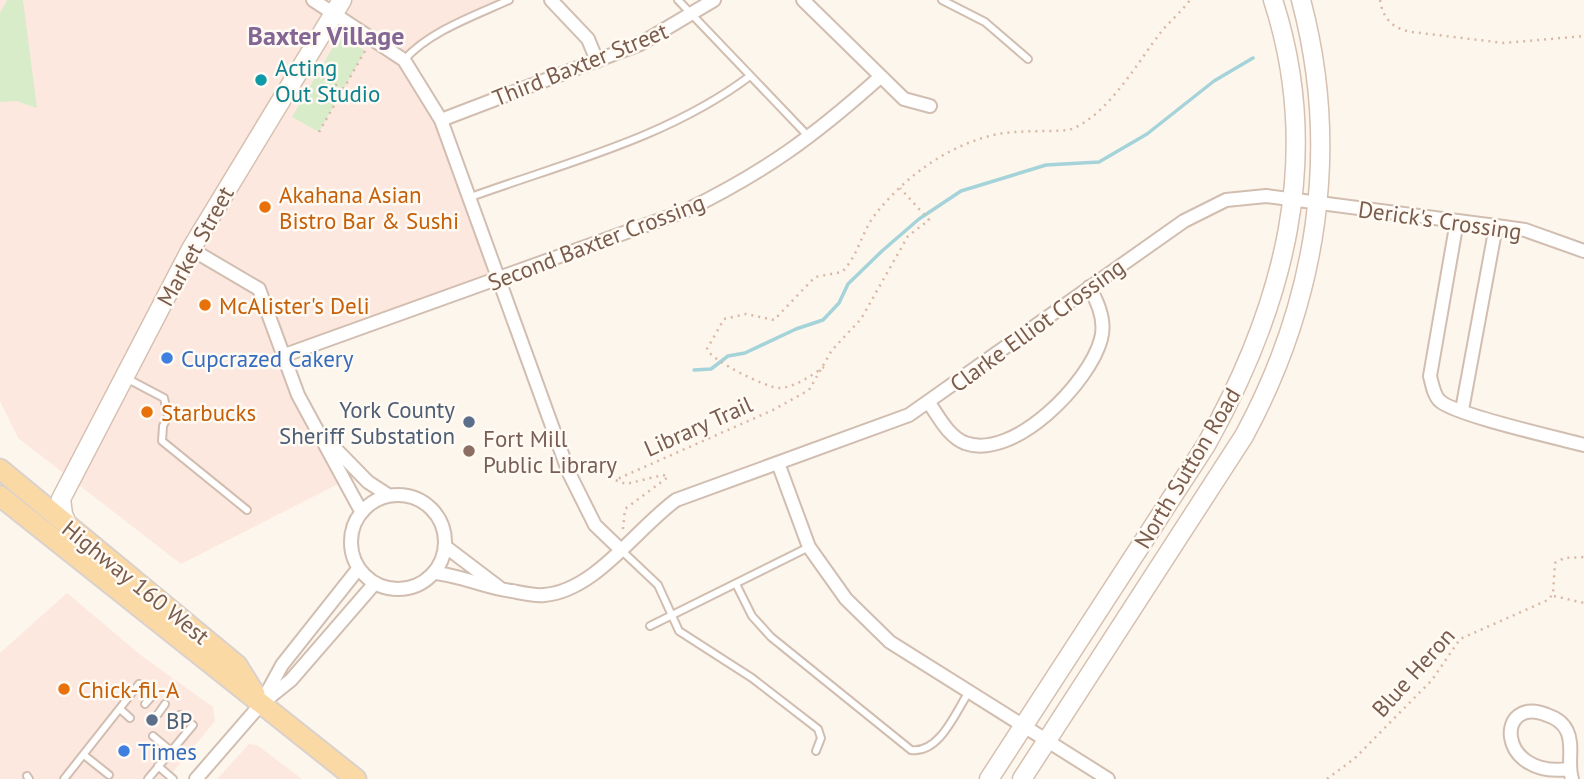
<svg xmlns="http://www.w3.org/2000/svg" width="1584" height="779" viewBox="0 0 1584 779" font-family="'PT Sans',sans-serif">
	<style>
		.commercial { fill: #fde8e0 }
		.green { fill: #d8ecc9 }
		.lines { fill: none; stroke-linecap: round; stroke-linejoin: round }
		.stream { stroke: #a5d3da; stroke-width: 3.5 }
		.lane-casing { stroke: #d1beb0; stroke-width: 10 }
		.street-casing { stroke: #d1beb0; stroke-width: 16 }
		.secondary-casing { stroke: #d6c0b0; stroke-width: 21 }
		.primary-casing { stroke: #dad1cd; stroke-width: 23 }
		.path { stroke: #d9b8a5; stroke-width: 2.5; stroke-dasharray: 2 5; stroke-linecap: butt }
		.lane { stroke: #fff; stroke-width: 6 }
		.street { stroke: #fff; stroke-width: 12 }
		.secondary { stroke: #fff; stroke-width: 18 }
		.primary { stroke: #fbd9a5; stroke-width: 19 }
		.culture-dot { fill: #0f9aa8; stroke: #fffaf3; stroke-width: 2.5 }
		.food-dot { fill: #e8710a; stroke: #fffaf3; stroke-width: 2.5 }
		.shop-dot { fill: #3f7fe0; stroke: #fffaf3; stroke-width: 2.5 }
		.service-dot { fill: #5c6f8a; stroke: #fffaf3; stroke-width: 2.5 }
		.education-dot { fill: #8d6e63; stroke: #fffaf3; stroke-width: 2.5 }
		.labels { text-anchor: middle; dominant-baseline: central; stroke-width: 5; stroke-linejoin: round; paint-order: stroke }
		.street-label { font-size: 23px; fill: #7a5c4d; stroke: #fffaf3 }
		.culture-label { font-size: 23px; fill: #0d838f; stroke: #fffaf3; text-anchor: start }
		.food-label { font-size: 23px; fill: #c56008; stroke: #fffaf3; text-anchor: start }
		.shop-label { font-size: 23px; fill: #366cbe; stroke: #fffaf3; text-anchor: start }
		.service-label { font-size: 23px; fill: #4e5e75; stroke: #fffaf3; text-anchor: end }
		.education-label { font-size: 23px; fill: #785e54; stroke: #fffaf3; text-anchor: start }
		.quarter-label { font-size: 26px; font-weight: bold; fill: #846695; stroke: #fffaf3 }
	</style>
	<rect width="100%" height="100%" fill="#fdf6ec"/>
	<path class="commercial" d="M0,0h313l20,11 9,-11h167l-65,31 -40,29 37,60 58,160 -214,76 59,125 -163,83 -163,-126 -18,-37z
		M67,593l75,63 71,51 2,14 -48,58h-167v-126z
		M249,744l8,1 45,34h-85z"/>
	<path class="green" d="M7,0h16l14,108 -21,-7 -16,1v-89z
		M340,35l25,16 -46,81 -27,-15z"/>
	<g class="lines">
		<path class="stream" d="M694,370l17,-1 17,-13 17,-3 51,-24 27,-9 16,-17 9,-19 34,-33 37,-32 42,-28 85,-26 53,-3 48,-28 67,-53 39,-23"/>
		<g class="lane-casing">
			<path id="lane" d="M678,0l131,137
				M942,0l43,22 43,37
				M404,60c26,-29 70,-44 105,-60
				M468,198c96,-35 200,-60 282,-122
				M126,378l38,20 4,18 -5,10 -1,15 85,69
				M621,550l37,35 21,46 73,47 66,51 3,9 -5,13
				M736,584l16,32 19,21 140,113c29,4 45,-39 59,-60
				M650,626l159,-79
				M145,704l8,-9
				M120,709l10,9
				M158,714l7,-10
				M172,725l8,-10
				M153,736l18,15
				M84,755l25,20
				M158,766l15,13
				M27,776l2,3
				M64,779l75,-95
				M148,779l45,-54"/>
		</g>
		<g class="street-casing">
			<path id="street" d="M313,0l91,60 37,60 128,353 26,52 25,24
				M551,0l37,39 9,22
				M803,0l101,99 26,7
				M441,120l199,-76 74,-44
				M1457,221l-27,155c2,8 4,20 10,25 15,14 118,37 144,44
				M191,249l68,40 39,106 63,116
				M285,355l400,-144c80,-39 128,-74 194,-133
				M929,403c10,14 19,33 36,40 49,18 125,-61 136,-104 5,-18 -3,-37 -12,-52
				M1462,410l34,-184
				M324,437l44,45 20,13
				M778,463l31,84 37,52 44,43 218,137
				M351 542a47 47 0 1 1 94 0a47 47 0 1 1-94 0Z
				M446,547l54,41
				M434,573c27,2 51,15 78,18 10,2 22,5 32,4 51,-4 91,-65 132,-95l233,-85 275,-194 42,-21 40,-4 230,30 29,4 59,21
				M264,698l18,-33 76,-96
				M1569,769c-73,10 -74,-75 -22,-54 9,3 16,7 20,16 7,14 0,33 5,48
				M196,779l65,-75 30,-24 84,-97"/>
		</g>
		<g class="secondary-casing">
			<path id="secondary" d="M69,528l-6,-14 -2,-15 130,-250 151,-249
				M989,779l217,-334c78,-139 118,-288 67,-445
				M1022,779l222,-343c73,-135 97,-286 57,-436"/>
		</g>
		<g class="primary-casing">
			<path id="primary" d="M0,469l237,196 18,29
				M0,496l356,283"/>
		</g>
		<path class="path" d="M1380,0c3,19 13,29 32,32l92,11 80,-7
			M317,74l45,26
			M319,132l46,-81
			M824,367c-12,8 -30,21 -45,21 -12,0 -69,-28 -72,-39l17,-30 22,-5 28,6 41,-43 27,-5c16,-16 19,-38 32,-56 30,-39 75,-72 124,-82 23,-4 47,-2 71,-4 38,-13 68,-67 92,-98 9,-11 20,-20 29,-32
			M623,529l2,-20 43,-32 -5,-2 -37,9 -11,-4 158,-70 36,-20 23,-40 29,-31 47,-83 21,-16 -29,-32
			M1554,596l30,7
			M1327,779l28,-21 77,-78 28,-41 88,-39 5,-6 2,-31 9,-5 20,-1"/>
		<use href="#lane" class="lane"/>
		<use href="#street" class="street"/>
		<use href="#secondary" class="secondary"/>
		<use href="#primary" class="primary"/>
	</g>
	<circle class="culture-dot" cx="261" cy="80" r="7"/>
	<g class="food-dot">
		<circle cx="265" cy="207" r="7"/>
		<circle cx="205" cy="305" r="7"/>
		<circle cx="147" cy="412" r="7"/>
		<circle cx="64" cy="689" r="7"/>
	</g>
	<g class="shop-dot">
		<circle cx="167" cy="358" r="7"/>
		<circle cx="124" cy="751" r="7"/>
	</g>
	<g class="service-dot">
		<circle cx="469" cy="422" r="7"/>
		<circle cx="152" cy="720" r="7"/>
	</g>
	<circle class="education-dot" cx="469" cy="451" r="7"/>
	<g class="labels">
		<g class="street-label">
			<text transform="translate(580 64) rotate(-22)">Third Baxter Street</text>
			<text transform="translate(1440 220) rotate(8)">Derick's Crossing</text>
			<text transform="translate(596 242) rotate(-21)">Second Baxter Crossing</text>
			<text transform="translate(195 246) rotate(-61)">Market Street</text>
			<text transform="translate(1037 325) rotate(-36)">Clarke Elliot Crossing</text>
			<text transform="translate(698 426) rotate(-24)">Library Trail</text>
			<text transform="translate(1187 468) rotate(-59)">North Sutton Road</text>
			<text transform="translate(136 582) rotate(39)">Highway 160 West</text>
			<text transform="translate(1413 672) rotate(-48)">Blue Heron</text>
		</g>
		<g class="culture-label">
			<text x="275" y="67">Acting<tspan x="275" dy="26">Out Studio</tspan></text>
		</g>
		<g class="food-label">
			<text x="279" y="194">Akahana Asian<tspan x="279" dy="26">Bistro Bar &amp; Sushi</tspan></text>
			<text x="219" y="305">McAlister's Deli</text>
			<text x="161" y="412">Starbucks</text>
			<text x="78" y="689">Chick-fil-A</text>
		</g>
		<g class="shop-label">
			<text x="181" y="358">Cupcrazed Cakery</text>
			<text x="138" y="751">Times</text>
		</g>
		<g class="service-label">
			<text x="455" y="409">York County<tspan x="455" dy="26">Sheriff Substation</tspan></text>
			<text x="166" y="720" text-anchor="start">BP</text>
		</g>
		<g class="education-label">
			<text x="483" y="438">Fort Mill<tspan x="483" dy="26">Public Library</tspan></text>
		</g>
		<g class="quarter-label">
			<text x="326" y="35">Baxter Village</text>
		</g>
	</g>
</svg>
